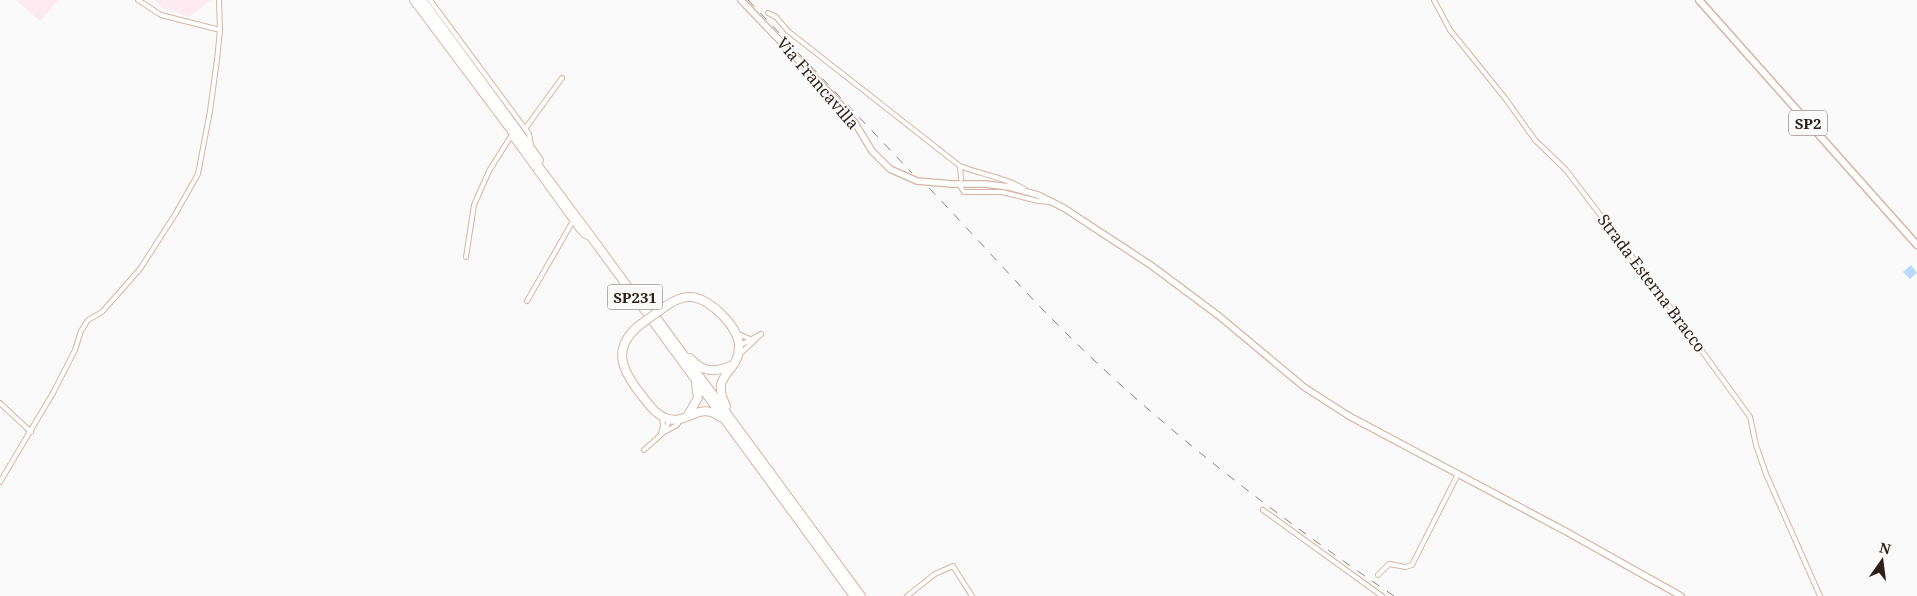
<svg xmlns="http://www.w3.org/2000/svg" width="1917" height="596" viewBox="0 0 1917 596" font-family="'Noto Serif',serif">
	<style>
		.industrial { fill: #feeaf1 }
		.water { fill: #bad9fd }
		.lines { fill: none; stroke-linecap: round; stroke-linejoin: round }
		.street-casing { stroke: #d6b5a4; stroke-width: 6 }
		.secondary-casing { stroke: #d6b5a4; stroke-width: 8 }
		.primary-casing { stroke: #d6b5a4; stroke-width: 9 }
		.highway-casing { stroke: #d6b5a4; stroke-width: 10 }
		.street { stroke: #fff; stroke-width: 4 }
		.secondary { stroke: #fff; stroke-width: 5.5 }
		.primary { stroke: #fff; stroke-width: 6 }
		.highway { stroke: #fff; stroke-width: 8 }
		.rail { stroke: #8a8480; stroke-width: 1; stroke-dasharray: 9 9; stroke-linecap: butt }
		.highway-bridge-casing { stroke: #d6b5a4; stroke-width: 10; stroke-linecap: butt }
		.highway-bridge { stroke: #fff; stroke-width: 8 }
		.labels { text-anchor: middle; dominant-baseline: central; stroke-width: 4; stroke-linejoin: round; paint-order: stroke }
		.shield { fill: #fafafa; stroke: #69615c; stroke-width: 1 }
		.shield-label { font-size: 15px; font-weight: bold; fill: #2b1f18 }
		.street-label { font-size: 16px; fill: #2b1f18; stroke: #fafafa }
	</style>
	<rect width="100%" height="100%" fill="#fafafa"/>
	<path class="industrial" d="M16,0h42l-18,21z
		M154,0h57l-22,17 -26,-9z"/>
	<path class="water" d="M1911,265l6,8 -7,6 -7,-7z"/>
	<g class="lines">
		<g class="street-casing">
			<path id="street" d="M138,0l23,15 59,15
				M430,0l99,134 2,11
				M1434,0l16,30 55,68 30,42 31,30 93,122 91,125 6,28 10,29 54,122
				M768,13l8,4 12,14 172,135c22,9 45,11 64,23
				M525,129l37,-51
				M511,136l68,94 6,6 6,2
				M960,166l1,13
				M960,186l4,6h38l36,9 12,1
				M466,257l8,-52 15,-34 22,-35
				M527,301l46,-80
				M736,333l14,6
				M739,346l20,-11
				M738,356l23,-22
				M0,403l31,29
				M664,432l6,-13
				M661,433l2,-7 -1,-10
				M644,450l20,-18 13,-7 4,-6
				M0,482l53,-89 22,-43 6,-19 7,-11 14,-8 38,-43 36,-56 22,-39 12,-63 7,-51 3,-30 -1,-30
				M1263,510l119,86
				M1378,575l11,-11 17,3 6,-2 46,-91
				M907,596l28,-22 18,-8 19,30"/>
		</g>
		<g class="secondary-casing">
			<path id="secondary" d="M741,0l99,104 15,19 17,28 18,18 27,12 35,3h33l24,3 29,8 26,13 88,58 67,50 85,71 45,29 216,115 116,65"/>
		</g>
		<g class="primary-casing">
			<path id="primary" d="M1699,0l218,245"/>
		</g>
		<g class="highway-casing">
			<path id="highway" d="M414,0l178,238 262,358
				M422,0l117,160
				M666,306c8,-5 16,-10 25,-9 19,1 49,31 48,50 0,27 -30,26 -13,59
				M652,312l209,284
				M641,324c-31,24 -19,47 2,73 7,9 14,19 26,22 19,5 31,-18 51,-2
				M690,358c12,14 24,15 40,8
				M688,415l10,-17 -2,-14"/>
		</g>
		<use href="#street" class="street"/>
		<use href="#secondary" class="secondary"/>
		<use href="#primary" class="primary"/>
		<use href="#highway" class="highway"/>
		<path class="rail" d="M748,0l164,173
			M929,188c48,50 94,103 143,151 97,95 210,181 322,257"/>
		<g class="highway-bridge-casing">
			<path id="highway-bridge" d="M641,324l25,-18"/>
		</g>
		<use href="#highway-bridge" class="highway-bridge"/>
	</g>
	<g class="labels">
		<g class="shield">
			<rect x="1789" y="110.5" width="38" height="25" rx="4"/>
			<rect x="607.5" y="284.5" width="55" height="25" rx="4"/>
		</g>
		<g class="shield-label">
			<text x="1808" y="123">SP2</text>
			<text x="635" y="297">SP231</text>
		</g>
		<g class="street-label">
			<text transform="translate(818 83) rotate(49)">Via Francavilla</text>
			<text transform="translate(1652 283) rotate(53)">Strada Esterna Bracco</text>
		</g>
	</g>
	<g transform="translate(1882 561) rotate(14)" stroke="#fafafa" stroke-width="4" paint-order="stroke">
	<path d="M0-4L9 19L0 12L-9 19Z" fill="#2b1f18"/>
	<text y="-8" font-size="14" font-weight="bold" text-anchor="middle" fill="#2b1f18">N</text>
	</g>
</svg>
